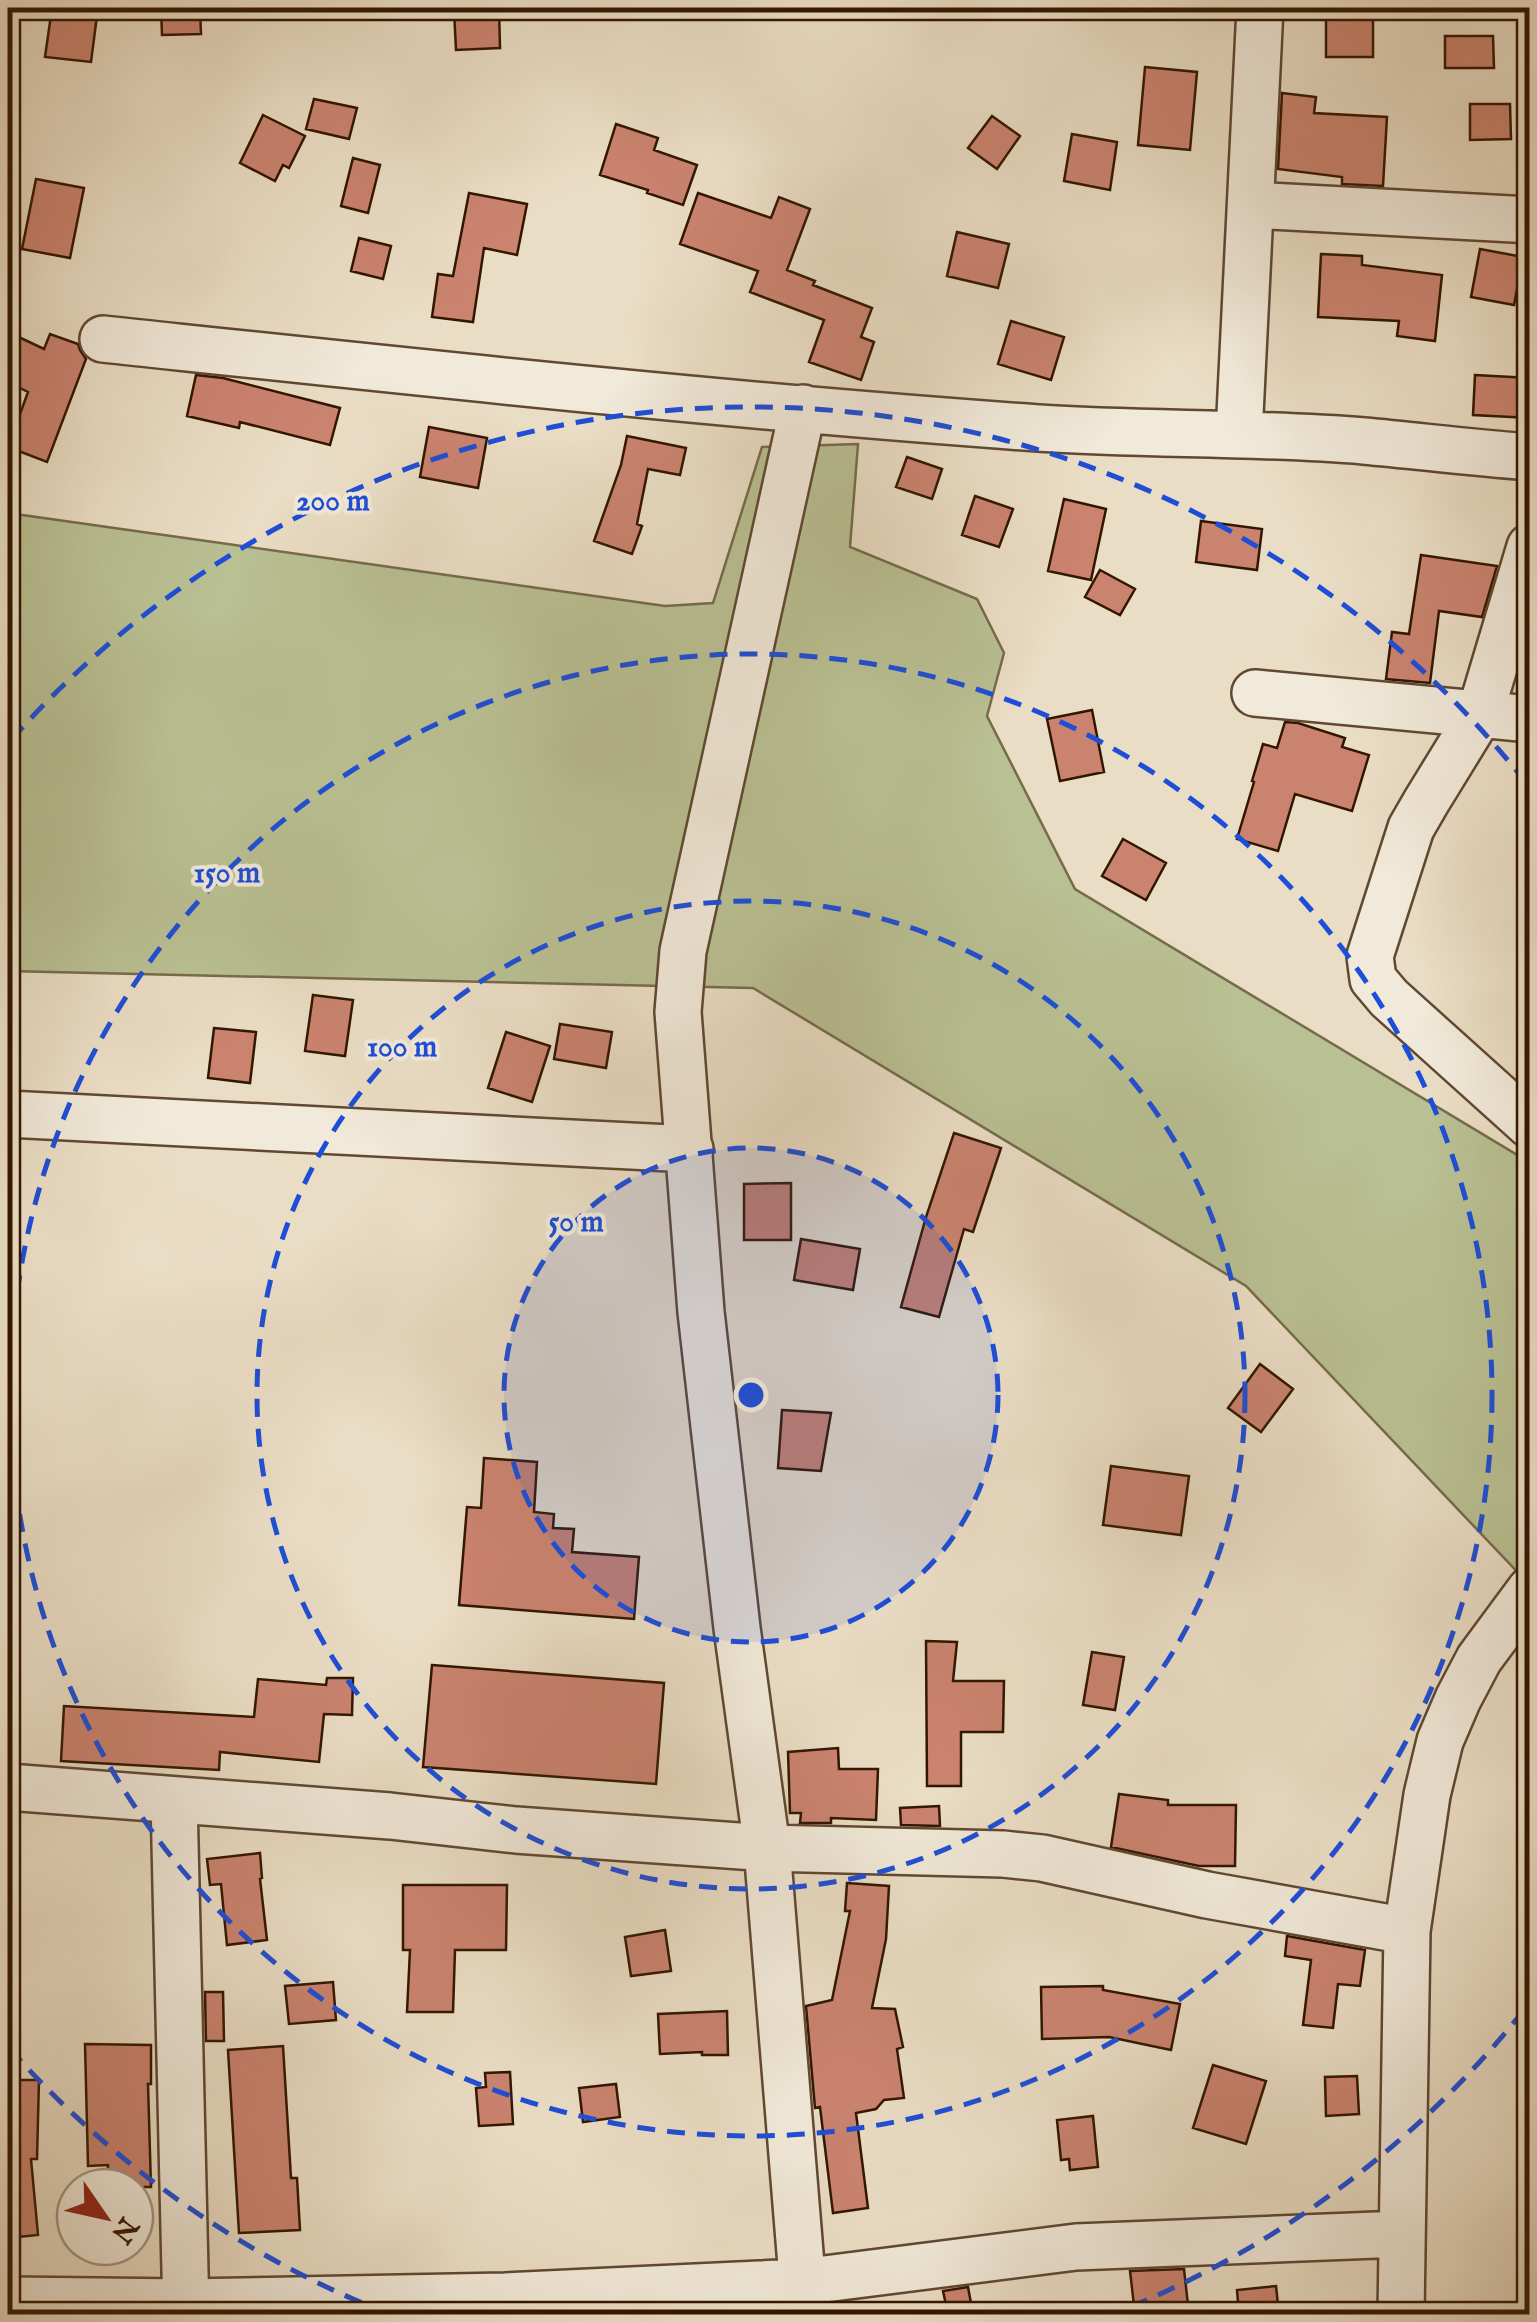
<svg xmlns="http://www.w3.org/2000/svg" width="1537" height="2322" viewBox="0 0 1537 2322" font-family="'IM FELL English',serif">
	<style>
		.green { fill: #b9c093; stroke: #766b4a; stroke-width: 2.5 }
		.building { fill: #ca836f; stroke: #321600; stroke-width: 2.5 }
		.lines { fill: none; stroke-linecap: round; stroke-linejoin: round }
		.minor-casing { stroke: #604831; stroke-width: 50 }
		.minor { stroke: #f1e9d9; stroke-width: 45 }
		.ring { fill: none; stroke: #1d4ed8; stroke-width: 5; stroke-dasharray: 18 12 }
		.centre { fill: #1d4ed8; stroke: #f1e9d9; stroke-width: 5 }
		.ring-label { font-size: 30px; text-anchor: middle; font-weight: bold; fill: #1d4ed8; stroke: #f1e9d9; stroke-width: 8; stroke-linejoin: round; paint-order: stroke }
	</style>
	<rect width="100%" height="100%" fill="#eaddc5"/>
	<filter id="stains"><feTurbulence type="fractalNoise" baseFrequency=".002" numOctaves="4"/><feColorMatrix values="0 0 0 0 .2 0 0 0 0 .09 0 0 0 0 .02 0 0 0 .5 -.17"/></filter>
	<radialGradient id="worn" r=".72"><stop offset=".6" stop-color="#630" stop-opacity="0"/><stop offset="1" stop-color="#630" stop-opacity=".3"/></radialGradient>
	<path class="green" d="M858,444l-8,103 127,52 27,54 -17,63 88,173 454,273v1152h-7l2,-735 -278,-293 -493,-298 -745,-17v-458l657,93 48,-3 49,-156z"/>
	<path class="building" d="M52,8h46l-7,54 -46,-5z
		M161,8h39l1,26 -39,1z
		M499,8l1,40 -44,2 -2,-40z
		M1326,8h47v49h-47z
		M1445,36h48l1,32h-49z
		M1145,67l52,5 -7,78 -52,-5z
		M1282,93l34,4 -2,16 73,4 -4,69 -41,-2v-7l-64,-8z
		M314,99l43,9 -8,31 -43,-10z
		M1470,104h40l1,35 -41,1z
		M263,115l42,21 -16,32 -6,-3 -8,16 -35,-18z
		M992,116l28,20 -23,33 -29,-21z
		M616,124l42,14 -4,12 43,15 -14,40 -36,-12 1,-3 -48,-15z
		M1072,134l45,8 -7,48 -46,-9z
		M353,158l27,7 -12,48 -27,-7z
		M36,179l48,9 -14,70 -48,-9z
		M469,193l58,11 -10,51 -33,-7 -11,74 -41,-5 6,-43 15,2z
		M698,193l73,25 8,-21 31,12 -23,61 28,11 -2,4 59,23 -11,29 13,5 -13,38 -52,-18 15,-42 -74,-28 8,-21 -78,-27z
		M957,232l52,12 -11,44 -51,-12z
		M359,238l32,8 -8,33 -32,-8z
		M1480,249l43,8 -9,48 -43,-8z
		M1321,254l41,2v9l80,10 -7,66 -38,-5 2,-15 -81,-4z
		M1011,321l53,16 -13,43 -53,-16z
		M8,332l36,17 6,-15 28,10 2,6 6,9 -39,103 -39,-15 20,-55 -20,-10z
		M196,375l27,3 117,30 -10,37 -90,-23 -1,6 -52,-12z
		M1475,375l55,3v40l-57,-3z
		M429,427l58,11 -9,50 -58,-11z
		M627,436l59,12 -6,27 -32,-6 -11,55 5,2 -10,28 -38,-13 27,-76z
		M907,457l35,12 -10,30 -36,-12z
		M975,496l38,13 -14,38 -37,-12z
		M1064,499l42,10 -15,71 -43,-9z
		M1201,521l61,8 -5,41 -61,-8z
		M1421,555l76,11 -15,51 -43,-6 -9,72 -44,-4 6,-47 17,2z
		M1100,570l35,19 -15,26 -35,-18z
		M1092,710l12,62 -44,9 -13,-62z
		M1285,722l13,1 47,15 -3,9 27,8 -17,56 -57,-17 -17,57 -41,-12 17,-57 -2,-1 11,-37 14,4z
		M1123,839l43,24 -20,37 -44,-24z
		M313,995l40,5 -8,56 -40,-5z
		M560,1024l52,8 -6,36 -52,-9z
		M214,1028l42,4 -6,51 -42,-5z
		M506,1032l44,14 -18,56 -44,-14z
		M954,1133l47,15 -28,84 -9,-3 -25,88 -38,-10 25,-90z
		M791,1183v57h-47v-56z
		M801,1239l59,10 -7,41 -59,-10z
		M1260,1364l33,25 -32,43 -33,-24z
		M782,1410l49,3 -10,58 -43,-3z
		M484,1458l53,4 -3,50 20,2 -1,14 21,1 -2,23 67,5 -5,62 -175,-14 8,-98 14,1z
		M1111,1466l78,10 -8,59 -78,-10z
		M926,1641l31,1 -4,39h51l-1,51h-42v54h-34z
		M1092,1652l32,5 -9,53 -32,-5z
		M432,1665l232,18 -8,101 -233,-17z
		M327,1678h26l-1,37 -28,-1 -5,48 -99,-10 -1,18 -158,-9 3,-55 190,11 4,-38 68,6z
		M838,1748l1,21h39l-2,51 -45,-2v5h-31l1,-10h-11l-2,-61z
		M1119,1794l49,6v5h68l-1,61h-36l-88,-19z
		M939,1806l1,20 -39,-1 -1,-17z
		M260,1853l2,25 -2,1 7,61 -40,5 -6,-61 -11,1 -3,-26z
		M847,1883l42,3 -3,53 -14,69 23,1 8,38 -6,2 7,49 -20,2 -8,9 -20,4 12,95 -35,5 -13,-106 -5,1 -9,-102 26,-6 18,-89h-5z
		M403,1885h104l-1,65h-51l-2,62h-46l3,-62h-7z
		M665,1930l6,41 -40,5 -6,-39z
		M1287,1936l78,14 -5,36 -22,-2 -5,44 -30,-3 8,-65 -26,-4z
		M333,1982l3,38 -47,4 -4,-38z
		M1103,1986v4l77,14 -9,46 -62,-13 -67,2 -1,-52z
		M205,1992h18l1,49h-18z
		M727,2011l1,44h-26v-3l-42,2 -2,-40z
		M85,2044l66,1v39h-3l3,103h-44l1,-22 -20,1z
		M283,2046l8,132h6l3,52 -61,3 -11,-183z
		M1213,2065l53,16 -20,63 -53,-16z
		M510,2072l3,52 -34,2 -3,-38 10,-1 -1,-14z
		M1357,2076l2,38 -33,2 -1,-39z
		M8,2080h31l-2,79h-6l7,76 -30,3z
		M616,2084l4,33 -37,5 -4,-34z
		M1093,2116l5,51 -28,3 -1,-11 -8,1 -4,-40z
		M1184,2269l5,45h-54l-5,-43z
		M1276,2286l3,28h-40l-2,-24z
		M968,2287l5,27h-25l-5,-23z"/>
	<g class="lines">
		<g class="minor-casing">
			<path id="minor" d="M1251,205l279,15
				M103,339c312,33 623,67 935,89 108,7 218,4 326,13 55,5 110,12 166,16
				M803,408l-120,543 -5,61 23,300 36,316 30,220 38,466
				M1239,435l21,-427
				M1530,547l-50,167 -54,88 -15,26 -41,128 3,23 16,19 141,127
				M1255,693l275,26
				M8,1114l682,35
				M8,1787l382,29 126,14 251,18 236,6 39,4 165,37 200,36
				M174,1800l12,514
				M8,2300l178,2 319,-6 296,-14 275,-35 325,-13
				M1401,2314l6,-383 20,-136 13,-54 18,-42 21,-40 51,-69"/>
		</g>
		<use href="#minor" class="minor"/>
	</g>
	<circle cx="751" cy="1395" r="247" fill="#1d4ed8" fill-opacity=".12"/>
	<g class="ring">
		<circle cx="751" cy="1395" r="247"/>
		<circle cx="751" cy="1395" r="494"/>
		<circle cx="751" cy="1395" r="741"/>
		<path d="M1524 2010A988 988 0 0 1 1113 2314M389 2314A988 988 0 0 1 11 2050M11 740A988 988 0 0 1 1524 780"/>
	</g>
	<circle cx="751" cy="1395" r="15" class="centre"/>
	<g class="ring-label">
		<text x="333" y="510">200 m</text>
		<text x="227" y="882">150 m</text>
		<text x="402" y="1056">100 m</text>
		<text x="576" y="1231">50 m</text>
	</g>
	<rect width="1537" height="2322" fill="none" stroke="#eaddc5" stroke-width="40"/>
	<rect x="10" y="10" width="1517" height="2302" fill="none" stroke="#321600" stroke-width="5"/>
	<rect x="20" y="20" width="1497" height="2282" fill="none" stroke="#321600" stroke-width="2.5"/>
	<g transform="translate(105 2217) rotate(124)"><circle r="48" fill="#f1e9d9" stroke="#a59582" stroke-width="2.5"/>
	<path d="M0-8L18 38L0 25L-18 38Z" fill="#8f2418"/>
	<text y="-15" font-size="28" font-weight="bold" text-anchor="middle" fill="#321600">N</text>
	</g>
	<rect width="100%" height="100%" filter="url(#stains)"/>
	<rect width="100%" height="100%" fill="url(#worn)"/>
</svg>
